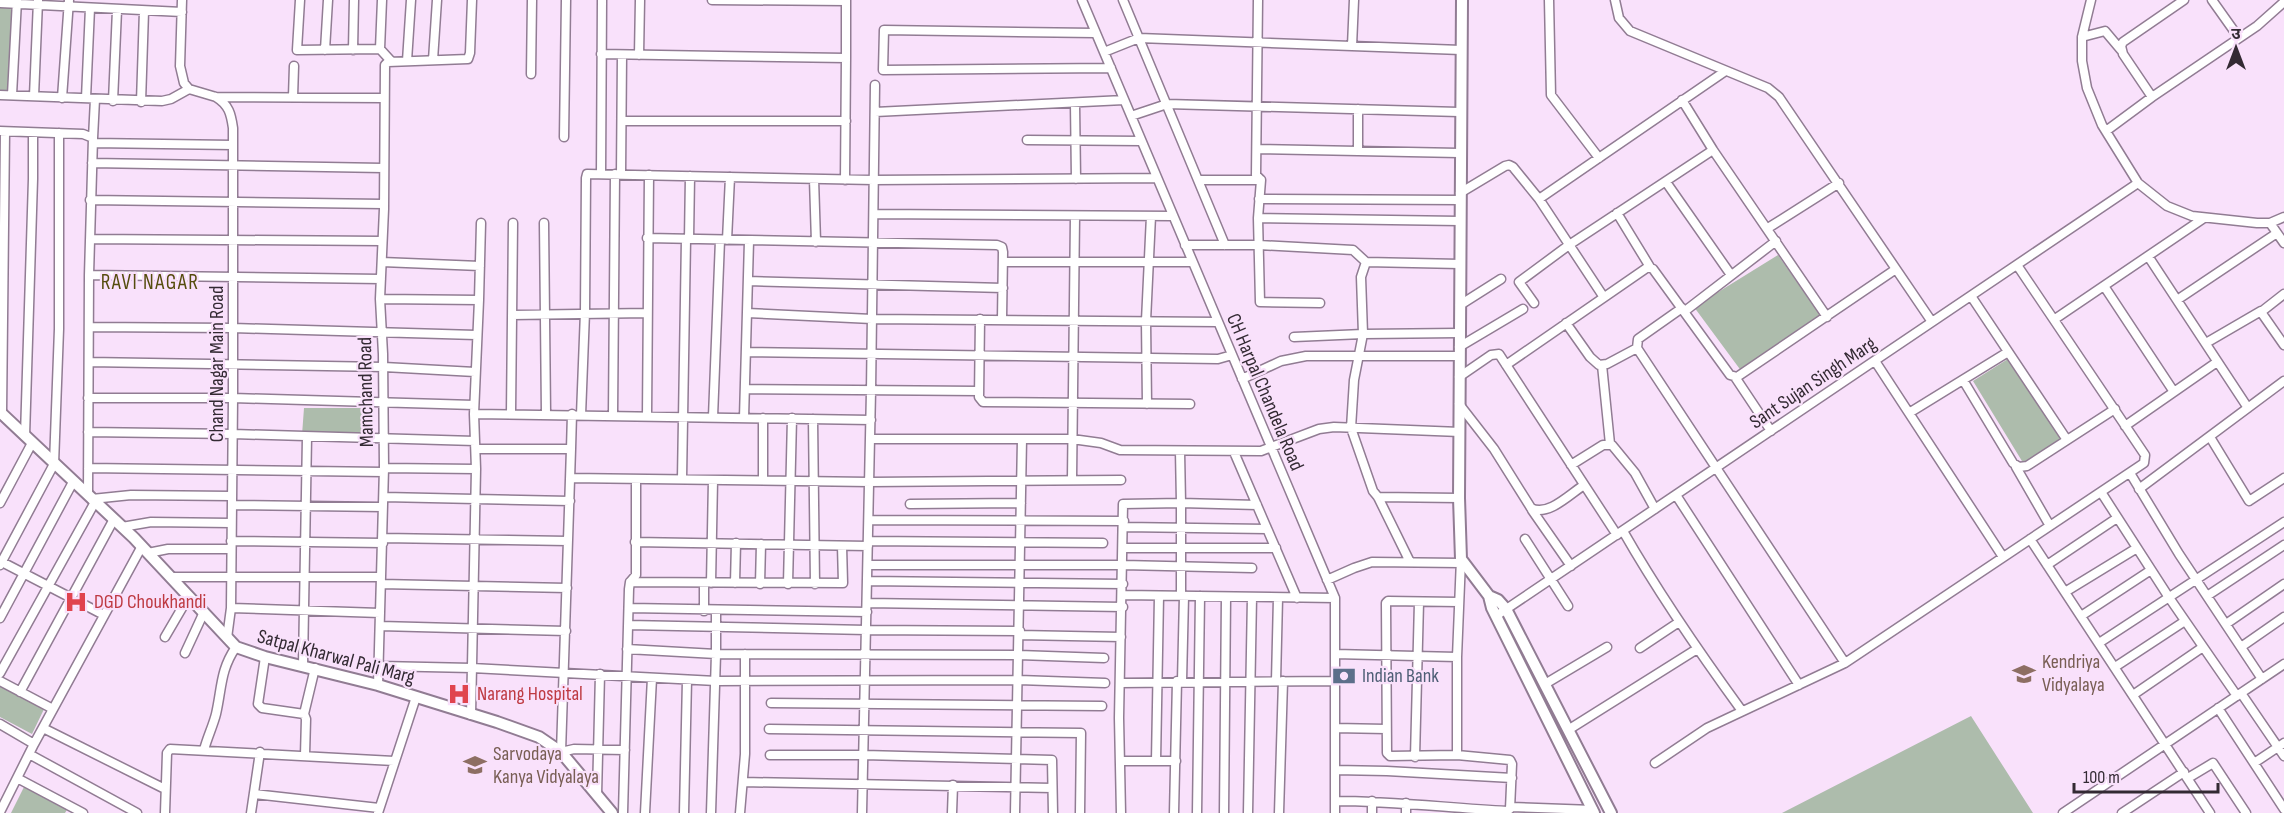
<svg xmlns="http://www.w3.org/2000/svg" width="2284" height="813" viewBox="0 0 2284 813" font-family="'Sofia Sans Condensed','Noto Sans Devanagari',sans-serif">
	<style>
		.green { fill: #adbcac }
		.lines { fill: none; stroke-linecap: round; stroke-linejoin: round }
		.minor-casing { stroke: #917c93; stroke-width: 11 }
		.tertiary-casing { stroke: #917c93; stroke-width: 14 }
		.minor { stroke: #fff; stroke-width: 8 }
		.tertiary { stroke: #fff; stroke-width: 10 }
		.labels { text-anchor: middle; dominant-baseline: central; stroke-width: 4.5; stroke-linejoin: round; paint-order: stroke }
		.street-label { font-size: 20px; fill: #332a33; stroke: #f9e1fb }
		.health-label { font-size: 20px; fill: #be3a42; stroke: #f9e1fb; text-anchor: start }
		.education-label { font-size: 20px; fill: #785e54; stroke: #f9e1fb; text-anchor: start }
		.service-label { font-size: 20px; fill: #4e5e75; stroke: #f9e1fb; text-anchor: start }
		.neighbourhood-label { font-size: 21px; letter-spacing: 1.5px; fill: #554c0d; stroke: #f9e1fb }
	</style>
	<rect width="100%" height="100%" fill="#f9e1fb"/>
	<path class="green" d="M0,6l12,1 -4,88h-8z
		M1778,255l43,61 -79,56 -48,-65z
		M2011,357l57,83 -43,26 -52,-85z
		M304,408h64l-1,28 -65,-1z
		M0,681l46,24 -14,29 -32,-17z
		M1971,716l62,97h-251z
		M24,787l44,21 -3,5h-54z"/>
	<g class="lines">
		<g class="minor-casing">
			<path id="minor" d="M182,0l-2,66 4,17 5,6 27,8 167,1
				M300,0l-3,50 83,-1 11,12
				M712,0l134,1
				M1082,0l253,598v215
				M1123,0l102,245
				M1258,0l-2,175 5,5 -3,38 2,84 60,1
				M1549,0l2,95 48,63
				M1615,0l4,18 11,13 138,57 11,9 153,225
				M2091,0l-9,37v24l5,27 15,37 36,58 29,23 25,10 65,7h13l14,-6
				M2212,0l27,38
				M0,3l182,9
				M1095,33l-211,-3 -1,40 228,-2
				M2082,37l23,-6 16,19
				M1352,46l2,-46
				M380,49l2,-49
				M325,50l3,-50
				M353,50l1,-50
				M1104,52l35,-14 322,12
				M601,54l245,4v-58
				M639,55l1,-55
				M433,60l4,-60
				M407,61l4,-61
				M531,74l1,-74
				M0,95l162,6 9,-2 18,-10
				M12,95l5,-95
				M34,96l4,-95
				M216,97c13,8 15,17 17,31v270l-2,210 -4,30
				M293,97l1,-31
				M2152,97l-29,-43 -2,-8 2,-4 61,-42
				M62,98l7,-98
				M86,98l4,-90
				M1682,100l31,50 114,167
				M113,101l4,-91
				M141,102l3,-91
				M1075,104l1,75
				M875,112l249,-12
				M1131,116l36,-12 292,8
				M622,121h224
				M0,131l83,3 10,4 -4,137 -1,220
				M2106,131l46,-34 105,-71 27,-24
				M564,137l2,-137
				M93,138l2,-39
				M1027,140l114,1
				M93,143l140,2
				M1257,149l202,4
				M1358,151v-42
				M92,163l291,5
				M601,174l1,-174
				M621,174l1,-119
				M814,179l2,63
				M845,180l1,-122
				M1199,180h62
				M1666,182l65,93
				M1460,193l45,-27 4,-1 4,2 26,32 64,97
				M1259,199l202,1
				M1539,199l185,-127
				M90,200l293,4
				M1617,213l33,54
				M874,214l299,2
				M1258,218l202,3
				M544,223l2,191
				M2270,223l14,20
				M1768,228l71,-45
				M647,238l350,7 5,2 1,5 -1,67
				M90,239l292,2
				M689,239l1,-63
				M727,240l3,-63
				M1185,245h74l94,5 13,12 94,2
				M2148,256l100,152
				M382,262l98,4
				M1003,262h189
				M1366,262l-5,15 2,57 96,-1
				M89,275l292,4
				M748,281l255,7
				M2104,286l70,106
				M2284,294l-23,18 23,33
				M1971,296l96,144
				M380,299l99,1 -5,114 2,55 -5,246
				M479,300l2,-77
				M2177,300l100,-67
				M1534,303l-15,-21 50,-37 144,-95
				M1460,305l41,-26
				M1682,308l-44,31 -1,9 208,315
				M1685,311l91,-70
				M747,313l125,6 346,3
				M512,315l135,-2
				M980,319l-1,78 4,5 207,2
				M2055,319l149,-101
				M1566,323l24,34 9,8 8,-1 30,-16
				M89,327l144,1 243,7
				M1294,337l69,-3 -9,46 -3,48 22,63 5,6 32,65
				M2206,343l55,-32
				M1459,347l64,-38
				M746,352l472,7 14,-4
				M1875,361l128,196
				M89,362l295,5 91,5
				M1506,365l142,-98 5,2 77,106 7,2 159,-108
				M1602,365l8,79
				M1459,377l32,-22 8,-1 118,181
				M1735,377l36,54
				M1242,379l39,-18 25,-5h153
				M1963,380l50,83 6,4 8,-1 88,-57
				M745,389l234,2
				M88,398h145l241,7
				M1147,404l-1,-83 5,-105
				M1459,404l35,45 37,59c17,9 39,-14 53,-23
				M2,413l3,-281
				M511,413l2,-190
				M1909,413l99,-61
				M474,414l397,6
				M581,415l4,-103 1,-134 1,-4 287,6 283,-2
				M613,415l2,-241
				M647,416l2,-241
				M713,417l7,-177
				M744,418l5,-177
				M813,419l2,165
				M2125,426l92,-64
				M88,432l145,2 242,7
				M25,436l8,-257v-46
				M2210,437l39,64 35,-23
				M870,439h202l29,4 19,7 141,1 58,-22 15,-2 126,5
				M476,449h95l-10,303 13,-3 51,1
				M571,449l1,-35
				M1234,452l63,146
				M1571,465l32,-20h9l23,28 20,36
				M2016,467l34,59
				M88,468l296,4
				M384,468l92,1
				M2130,473l49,81 83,125
				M570,478l300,4 251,-2
				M682,479l4,-240
				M1072,479l3,-263
				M763,480v-62
				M2139,489l145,-108
				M2101,492l67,104 69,100
				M1676,495l123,190
				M384,497l186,4
				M1378,497l81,1
				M92,499l39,-4 100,1
				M0,503l32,-60
				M910,504l111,-1
				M232,505l151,2
				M1532,510l39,56
				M869,520l255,1
				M122,527l29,-5 80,1
				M1124,527l143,2
				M1623,531c36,63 76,121 119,180
				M383,538l185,3
				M1525,539l43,67
				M2030,539l180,274
				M231,541l152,2
				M868,541l235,2
				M635,542l233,4
				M1124,548h152
				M148,553l20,-4h63
				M0,561l104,54
				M0,565l54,-101 5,-135v-196
				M868,565h255l129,3
				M2047,565l70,-47
				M171,577h210
				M1327,580l27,-12 18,-6 89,1
				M868,581l255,3
				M630,582l213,1 -1,-37
				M704,583v28
				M711,583l2,-103
				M735,583l1,-40
				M381,584l186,4
				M760,584l1,-40
				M788,584l4,-166
				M2065,592l72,-44
				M1123,595l212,3
				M1181,596v-93l76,2
				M2207,596l77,-51
				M867,603l256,4
				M231,608l149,5
				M629,608l238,4
				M1496,616l642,-433
				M2081,616l70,-46
				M0,618l73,-136
				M2226,624l58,-40
				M628,625l239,5 153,1
				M380,626l186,5
				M1019,635l102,2
				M165,637l24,-41
				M2099,643l185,-121
				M2241,647l43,-30
				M1640,648l39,-26
				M627,649l89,5v-43
				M185,653l19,-41
				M1335,654l122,3
				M265,657l-7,47 4,4 42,6 2,5 -1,36
				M303,665l4,-228
				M380,666l92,2 244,13 303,-1 86,3
				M2115,667l70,-46
				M0,673l95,-171
				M0,681l53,28
				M1182,681l2,-85
				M1276,681l2,-83
				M1120,683l215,-2
				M1545,684l62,-37
				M378,685l6,-217 -1,-114 -3,-55 4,-90 1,-144 3,-3 80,-3 2,-6 2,-53
				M20,692l94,-173
				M2241,693l43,63
				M2133,695l70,-48
				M771,703l331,3
				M2218,708l66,101
				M304,714l11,-46
				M0,724l34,20
				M43,728l122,61
				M1335,728l51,1
				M769,729l312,4 -1,80
				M1568,730l129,-81
				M204,750c3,-12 9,-24 12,-36 6,-26 4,-44 20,-67
				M29,754l108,59
				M770,755h94l188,5 1,53
				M1457,755v-98l4,-98
				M1415,757l4,-155
				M1120,761h56
				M1156,761l3,-165
				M1655,763l52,-35 138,-65 299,-200 1,-8 -128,-190
				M2254,763l30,-20
				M1335,770l52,1 125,7
				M17,778l66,35
				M2188,778l25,-15 33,50
				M743,782l309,6
				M254,794l125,14
				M597,795l3,-121
				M1335,801c57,0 114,7 172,10l3,-2 2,-45 -2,-4 -53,-5 -67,1 -3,-3 -1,-150 2,-2 71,1
				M1511,807l82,3
				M0,812l34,-68 108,-198
				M165,813l2,-60 3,-4 224,12
				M251,813l9,-61
				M378,813l38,-116
				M623,813l6,-224 1,-7 6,-7v-96
				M645,813l7,-135
				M684,813l3,-133
				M711,813l5,-159 303,1 85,3
				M740,813l5,-59v-100
				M862,813l9,-422 4,-306
				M952,813l1,-28
				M1015,813l7,-374
				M1121,813l-2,-95 4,-214 58,-1 -1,-52
				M1174,813l3,-132
				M1197,813l3,-217
				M1224,813l2,-216
				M1248,813l4,-216
				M1279,813l4,-132
				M1372,813v-12
				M1406,813v-10
				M2063,813l221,-149
				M2122,813l62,-41"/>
		</g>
		<g class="tertiary-casing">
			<path id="tertiary" d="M1462,0l-3,498 2,61 28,37 3,12 102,205
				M0,412l134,126 102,109 29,10 113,28 119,37 42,15 22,15 51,61
				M1489,596l9,4 8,9 105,204"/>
		</g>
		<use href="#minor" class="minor"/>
		<use href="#tertiary" class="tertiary"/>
	</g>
	<defs>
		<g id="hospital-bare" transform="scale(1.8)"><path d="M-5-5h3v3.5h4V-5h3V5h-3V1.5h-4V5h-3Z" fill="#e0444e" stroke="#f9e1fb" stroke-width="2.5" paint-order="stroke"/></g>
		<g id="school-bare" transform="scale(1.8)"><path d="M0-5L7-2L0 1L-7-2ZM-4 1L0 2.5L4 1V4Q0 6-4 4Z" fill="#8d6e63" stroke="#f9e1fb" stroke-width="2.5" paint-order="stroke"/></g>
		<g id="bank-bare" transform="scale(1.8)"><path d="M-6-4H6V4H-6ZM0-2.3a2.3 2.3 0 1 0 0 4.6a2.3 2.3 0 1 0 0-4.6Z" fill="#5c6f8a" stroke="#f9e1fb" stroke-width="2.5" paint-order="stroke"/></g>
	</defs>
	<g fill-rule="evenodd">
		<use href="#hospital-bare" x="76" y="602"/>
		<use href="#school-bare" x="2024" y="674"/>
		<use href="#bank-bare" x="1344" y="676"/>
		<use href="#hospital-bare" x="459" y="694"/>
		<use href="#school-bare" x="475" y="765"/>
	</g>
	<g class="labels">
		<g class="street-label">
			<text transform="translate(217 364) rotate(-90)">Chand Nagar Main Road</text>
			<text transform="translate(1813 383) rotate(-34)">Sant Sujan Singh Marg</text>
			<text transform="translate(366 392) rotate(-91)">Mamchand Road</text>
			<text transform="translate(1265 392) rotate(67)">CH Harpal Chandela Road</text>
			<text transform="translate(336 657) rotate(15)">Satpal Kharwal Pali Marg</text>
		</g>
		<g class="health-label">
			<text x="94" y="602">DGD Choukhandi</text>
			<text x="477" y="694">Narang Hospital</text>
		</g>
		<g class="education-label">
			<text x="2042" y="662">Kendriya<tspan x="2042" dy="23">Vidyalaya</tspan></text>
			<text x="493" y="754">Sarvodaya<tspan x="493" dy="23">Kanya Vidyalaya</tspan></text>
		</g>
		<g class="service-label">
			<text x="1362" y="676">Indian Bank</text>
		</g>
		<g class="neighbourhood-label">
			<text x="150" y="282">RAVI NAGAR</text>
		</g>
	</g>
	<g transform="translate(2236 48)" stroke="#f9e1fb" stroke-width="4.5" paint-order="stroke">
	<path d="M0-4.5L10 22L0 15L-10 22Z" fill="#332a33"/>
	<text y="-9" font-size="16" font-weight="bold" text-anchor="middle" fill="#332a33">उ</text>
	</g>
	<path d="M2074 783v9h144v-9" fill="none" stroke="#332a33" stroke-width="3"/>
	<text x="2083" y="783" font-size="18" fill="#332a33" stroke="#f9e1fb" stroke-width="4.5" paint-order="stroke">100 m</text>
</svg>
